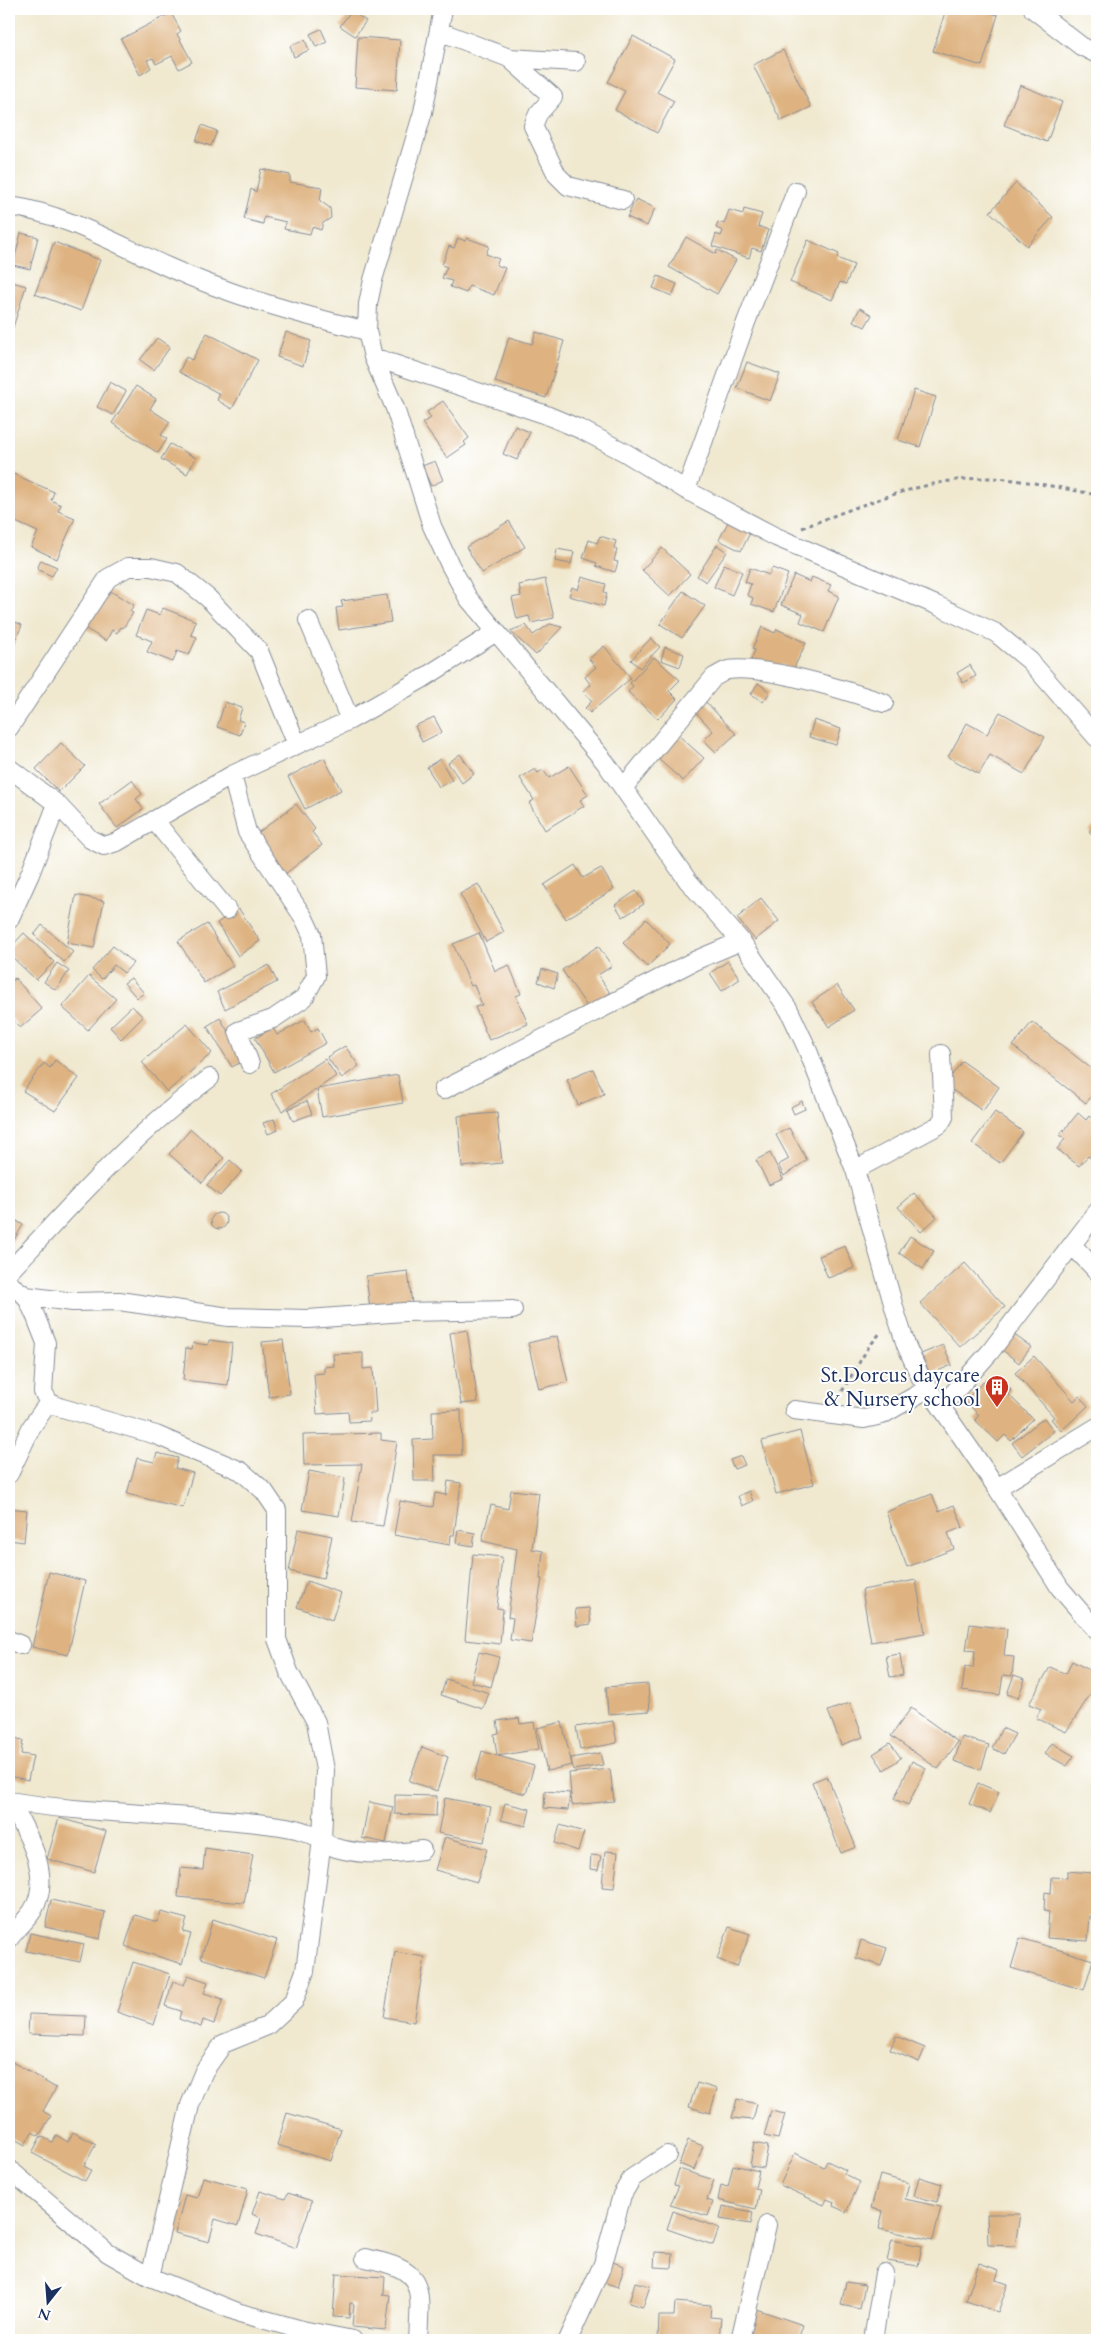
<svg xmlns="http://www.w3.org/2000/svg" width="1106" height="2349" viewBox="0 0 1106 2349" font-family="Cardo,serif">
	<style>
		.building { fill: #deb381 }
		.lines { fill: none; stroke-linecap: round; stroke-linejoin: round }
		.minor-casing { stroke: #868c97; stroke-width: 20 }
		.path { stroke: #868c97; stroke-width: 3; stroke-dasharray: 4 4; stroke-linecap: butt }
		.minor { stroke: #fff; stroke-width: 18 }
		.labels { text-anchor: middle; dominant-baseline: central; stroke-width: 4; stroke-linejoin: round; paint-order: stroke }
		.poi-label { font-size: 21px; fill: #1b2f5e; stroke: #fff; text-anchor: end }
	</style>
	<rect width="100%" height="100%" fill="#fff"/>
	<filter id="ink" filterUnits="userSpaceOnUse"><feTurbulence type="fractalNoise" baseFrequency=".02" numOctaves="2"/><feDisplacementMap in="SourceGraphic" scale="10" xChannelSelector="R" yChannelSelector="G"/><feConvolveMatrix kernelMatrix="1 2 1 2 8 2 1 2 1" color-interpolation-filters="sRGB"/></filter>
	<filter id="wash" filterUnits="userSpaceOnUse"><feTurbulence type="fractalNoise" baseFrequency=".0096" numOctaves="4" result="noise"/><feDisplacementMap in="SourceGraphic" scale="20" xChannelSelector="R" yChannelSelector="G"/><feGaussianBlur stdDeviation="1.12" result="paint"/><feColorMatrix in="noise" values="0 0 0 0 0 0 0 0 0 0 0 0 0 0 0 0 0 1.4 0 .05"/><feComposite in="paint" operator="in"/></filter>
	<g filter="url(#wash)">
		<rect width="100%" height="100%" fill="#f0e9d0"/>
		<g id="blocks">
			<path class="building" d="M946,9h31l21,6 -16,51 -49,-15z
				M351,11l15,10 -11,15 -15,-10z
				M171,13l10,18 -4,3 15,28 -13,7 -7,-13 -16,8 -3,-6 -6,2 4,8 -11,7 -19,-36z
				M321,29l6,13 -11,5 -6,-13z
				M633,36l42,23 -18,33 17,9 -17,32 -42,-23 10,-19 -17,-9z
				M358,37l42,3 -3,50 -42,-3z
				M305,40l4,10 -15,7 -4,-11z
				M783,50l28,57 -30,14 -28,-56z
				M1020,85l42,17 -15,40 -43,-17z
				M202,125l15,6 -6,15 -15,-5z
				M261,169l29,6v7l32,5 -2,14 10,7 1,10 -8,5 -2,7 -9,-3 -2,7 -26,-5 2,-7 -22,-5 -1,7 -19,-5 7,-30 5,3z
				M1016,183l37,34 -26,29 -37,-34z
				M636,199l19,9 -8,18 -20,-9z
				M744,209l18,5 -4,12 10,4 -7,21 -9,-3 -3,10 -37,-12 4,-12 5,2 2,-5 -7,-3 2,-6 6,2 5,-14 14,4z
				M21,233l17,4 -8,32 -17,-4z
				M686,237l30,17 1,-4 19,10 -19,34 -48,-27z
				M458,238l7,3 2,-3 22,8 -3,8 13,5 -3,6 9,3 -11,27 -25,-9 -3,7 -16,-6 2,-6 -10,-3 5,-11 -5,-2 7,-19 5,2z
				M808,240l31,14 -2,4 17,7 -8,19 -6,-2 -8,18 -42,-18z
				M54,242l46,18 -19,51 -46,-17z
				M658,276l19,8 -5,12 -19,-8z
				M9,281l17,5 -16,51h-1z
				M860,308l12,7 -7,12 -12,-6z
				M286,332l25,9 -8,25 -26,-9z
				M536,332l28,9 -18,57 -51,-16 14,-45 23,7z
				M207,333l51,27 -26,49 -15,-9 3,-6 -41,-22 7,-15 6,3z
				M157,338l13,9 -16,23 -14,-10z
				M747,362l33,12 -10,27 -33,-13z
				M110,382l16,9 -13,24 -16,-8z
				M136,386l20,13 -6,10 20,13 -9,13 6,4 -9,14 -46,-30z
				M914,390l22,7 -16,50 -22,-7z
				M443,401l26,37 -5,4 2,3 -19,13 -25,-35 9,-5 -4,-6z
				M515,426l15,6 -13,28 -14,-6z
				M170,444l26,14 -9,16 -26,-15z
				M435,461l8,19 -12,6 -9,-20z
				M9,472l45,20 -3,8 10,5 -3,6 17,7 -18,41 -26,-12 7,-15 -29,-13 2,-10 -2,-1z
				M730,518l22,11 -11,22 -22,-11z
				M509,521l16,26 -43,26 -16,-26z
				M600,536l16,5 -2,7 3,2 -3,11 4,1 -3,10 -19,-6 1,-3 -14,-5 6,-18 8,3z
				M717,545l10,7 -21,30 -9,-6z
				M662,548l28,26 -20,22 -28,-26z
				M557,549l17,3 -3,12 -16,-3z
				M41,560l16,7 -5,9 -15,-7z
				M724,564l18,8 -10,23 -18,-8z
				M750,568l19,7 3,-7 16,6 -14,38 -23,-8 2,-6 -6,-3 4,-11 -6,-2z
				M794,575l16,7 2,-5 19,8 -3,6 11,5 -15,36 -24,-10 3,-8 -22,-9z
				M582,577l24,7 -2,8 3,1 -3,13 -35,-10 3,-9 6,3z
				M545,579l9,39 -23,5 -2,-7 -12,3 -5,-21 9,-2 -2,-11z
				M107,589l27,16 -4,6 3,2 -10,15 -2,-1 -4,6 -5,-3 -6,11 -23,-14z
				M683,591l22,15 -23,32 -22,-14z
				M387,595l4,27 -52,8 -3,-22 7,-1 -2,-6z
				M163,608l33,13 -5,14 6,2 -8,18 -12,-4 -4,11 -26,-10 5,-11 -16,-6 10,-25 14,5z
				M9,619l13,6 -13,30z
				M550,624l12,3 -26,28 -26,-24 16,-6 7,10z
				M762,627l13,6 2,-4 29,14 -13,27 -13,-6 -4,9 -26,-11 5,-12 -3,-1z
				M651,638l9,9 -20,21 -9,-8z
				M604,646l27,32 -41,35 -5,-5 7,-7 -9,-10 8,-6 -6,-8 11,-10 -7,-8z
				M665,647l19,7 -4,13 -19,-7z
				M654,657l26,23 -11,11 8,8 -19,20 -30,-27 5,-6 -3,-3z
				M970,665l6,11 -13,7 -6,-10z
				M758,683l12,9 -7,10 -12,-8z
				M704,700l32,34 -20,18 -12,-12 9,-9 -20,-22z
				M225,702l17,6 -4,12 6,2 -4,13 -23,-8z
				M1000,712l45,25 -21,37 -34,-19 -11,19 -31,-17 19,-34 20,11z
				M434,717l8,15 -20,10 -7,-16z
				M814,720l27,9 -5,16 -27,-8z
				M678,735l26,23 -21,23 -26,-23z
				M61,743l24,23 -26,26 -23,-23z
				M460,754l14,20 -12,9 -14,-20z
				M324,758l17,32 -36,19 -17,-32z
				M440,759l12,21 -13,7 -12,-20z
				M569,766l19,29 -8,5 4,6 -39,24 -16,-27 5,-3 -14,-22 15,-9 3,4 5,-3 6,8z
				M132,780l10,14 -6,5 7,10 -26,19 -18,-24z
				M296,804l19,25 -3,3 10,13 -37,29 -30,-39z
				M1097,823v17l-8,-9z
				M575,865l8,13 18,-10 13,21 -48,30 -22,-34z
				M478,884l26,48 -18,10 -26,-48z
				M636,891l8,13 -21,13 -8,-12z
				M76,895l28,6 -10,47 -27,-5z
				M761,898l18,23 -24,19 -18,-22z
				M239,909l21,32 -22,15 -21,-33z
				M646,919l24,25 -23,23 -24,-24z
				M207,924l26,42 -29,17 -26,-42z
				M42,925l31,27 -9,10 -30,-27z
				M24,933l30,29 -18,18 -27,-26v-5z
				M479,933l16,38 14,-6 12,29 -5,2 12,28 -39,16 -14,-33 7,-2 -8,-20 -3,1 -18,-42z
				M113,946l20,17 -9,10 -10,-8 -12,14 -10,-9z
				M598,946l14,20 -14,9 12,18 -22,15 -26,-38z
				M728,961l12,18 -18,12 -12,-18z
				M57,963l12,8 -13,19 -12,-8z
				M269,965l8,17 -52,27 -8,-17z
				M542,969l16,5 -4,14 -16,-6z
				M89,976l27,23 -28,31 -26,-23z
				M15,978l27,31 -22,19 -11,-13v-31z
				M131,978l13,15 -7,5 -13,-15z
				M837,985l17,25 -25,17 -17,-25z
				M132,1006l11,11 -22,22 -11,-12z
				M220,1018l25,42 -13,7 -25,-41z
				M305,1020l6,12 7,-4 8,15 -52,29 -19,-34 18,-10 4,7z
				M1032,1022l65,51v16l-11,14 -73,-57z
				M187,1024l25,29 -45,39 -25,-30z
				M345,1046l14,20 -17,12 -15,-21z
				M325,1059l11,17 -19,13 81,-14 5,28 -81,14 -5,-28 -35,22 -11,-17z
				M55,1060l24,18 -24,33 -32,-20 21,-28 6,5z
				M962,1061l37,26 -16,24 -38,-26z
				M593,1069l11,25 -26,11 -11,-25z
				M307,1101l5,13 -19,7 -5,-12z
				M802,1101l3,8 -11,5 -3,-7z
				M995,1112l28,20 -23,31 -28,-20z
				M497,1113l5,50 -40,4 -4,-51z
				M1078,1113l8,7 3,-4 8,7v27l-6,8 -3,-2 -9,10 -22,-17 8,-10 -5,-4z
				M274,1119l4,11 -10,4 -5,-11z
				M789,1128l18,32 -23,16 -6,-11 11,-6 -13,-24z
				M191,1129l33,29 -22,25 -33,-29z
				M770,1153l13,26 -14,6 -13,-25z
				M230,1160l12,11 -22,25 -13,-11z
				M914,1193l23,24 -16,15 -23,-25z
				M211 1221a8 8 0 1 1 16 0a8 8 0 1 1-16 0Z
				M9,1216l14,9 -14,23z
				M910,1236l24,15 -11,18 -24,-16z
				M845,1246l9,22 -26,10 -9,-22z
				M965,1263l40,44 -45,40 -40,-44z
				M408,1271l4,33 -42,5 -4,-33z
				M467,1330l11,72 -17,2 -11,-71z
				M1013,1334l18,13 -12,16 -18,-14z
				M557,1336l11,46 -29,7 -11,-46z
				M209,1340l23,3 -4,42 -45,-5 3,-32 6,1 1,-6 15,2z
				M283,1340l7,54 -21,3 -7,-55z
				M943,1345l9,20 -22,9 -9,-20z
				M363,1353v16l10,-1 3,45h-7l1,8 -21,1 -1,-10 -31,2 -3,-40 10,-1v-6l10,-1 -1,-12z
				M1034,1356l40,45 5,-5 9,10 -27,25 -10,-12 3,-2 -39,-44z
				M998,1377l13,13 -3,4 25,25 -22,22 -6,-6 -7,7 -23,-22 4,-5 -14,-14 22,-23 5,5z
				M461,1410l1,45h-28l1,26h-21l-1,-41 20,-1 -1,-28z
				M1044,1418l10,13 -32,25 -10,-13z
				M800,1431l14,53 -38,10 -14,-53z
				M381,1433v7l16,2 -14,84 -31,-4 10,-58 -58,1 -1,-30z
				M157,1453l21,5 -3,10 18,5 -10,35 -56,-14 10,-36 17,4z
				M741,1456l4,9 -11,4 -4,-9z
				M309,1471l36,7 -6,38 -37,-6z
				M448,1481l13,2 -7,52h-3l-1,10 -56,-10 6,-34 33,6 2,-14 11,2z
				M511,1490l28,3 -7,56 11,2 -3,28h2l-11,64 -21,-3 3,-22 -5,-1 9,-68 -35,-8 9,-36 17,4z
				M749,1491l4,10 -11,5 -4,-10z
				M932,1494l7,17 15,-6 9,22 -15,6 6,16 -47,18 -21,-55z
				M9,1508l18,2 -3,32 -15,-2z
				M298,1529l34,7 -9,43 -34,-8z
				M458,1530l17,3 -2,13 -17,-3z
				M473,1554l29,3 -5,51 6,1 -3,35 -35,-4z
				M49,1572l36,9 -17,74 -36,-8z
				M916,1580l9,53 -54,9 -9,-52z
				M307,1581l34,12 -9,27 -35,-13z
				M589,1608l2,16 -14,2 -2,-17z
				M970,1624l37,5 -3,27 10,1 -2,19 -9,-1 -3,20 -38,-5 3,-23 8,1 2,-17 -9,-1z
				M479,1652l20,5 -8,30 -20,-5z
				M900,1654l3,21 -13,2 -4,-21z
				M1072,1661l25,13v10l-31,48 -30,-14 5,-9 -12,-5 21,-37 16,7z
				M1014,1675l11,4 -7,19 -11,-4z
				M446,1679l43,14 -6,16 -42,-14z
				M648,1684l2,27 -42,3 -2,-27z
				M850,1703l13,34 -22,8 -13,-34z
				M911,1708l47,34 -20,27 -47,-33z
				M519,1718l1,6 14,-2 5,27 -41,7 36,10 -8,28 -52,-14 8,-29 15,5 -3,-22 5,-1 -2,-12z
				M613,1721l4,22 -37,7 -4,-23z
				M562,1722l10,43 -25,6 -10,-43z
				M1002,1728l13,6 -11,20 -12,-6z
				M9,1737l14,3 -2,14 12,2 -5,24 -19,-4z
				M962,1737l27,8 -8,25 -27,-9z
				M890,1743l11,15 -17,12 -11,-16z
				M1052,1743l22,13 -7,10 -22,-12z
				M422,1747l26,10 -11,34 -28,-10z
				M600,1753l3,12 -30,5 -2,-12z
				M912,1761l14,7 -18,37 -14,-6z
				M610,1769l4,32 -42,4 -3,-32z
				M827,1776l29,71 -15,6 -29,-71z
				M978,1783l21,9 -9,21 -21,-9z
				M545,1791l25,2 -2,17 -24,-2z
				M395,1795l42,1 -1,20 -41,-2z
				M445,1798l46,9 -7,35 -46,-9z
				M369,1802l24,5 -7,36 -24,-5z
				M505,1803l25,6 -4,17 -25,-6z
				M59,1818l47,13 -12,41 -47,-13z
				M560,1825l24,7 -6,19 -23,-8z
				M445,1837l42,12 -10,33 -42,-12z
				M205,1848l48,7 -9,48 -66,-6 3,-29 22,2z
				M605,1851l13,1 -4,36 -12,-1z
				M591,1855l10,1 -3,14 -8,-1z
				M1067,1871l25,2v9h5l-1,35 -6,-1 -2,25 -41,-3 2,-26 -5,-1 1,-19 6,1 1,-16 15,1z
				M51,1900l54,12 -5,27 -55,-12z
				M161,1912l26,7 -4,13 8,2 -9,30 -57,-18 10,-31 22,7z
				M213,1919l64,21 -13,38 -63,-20z
				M729,1927l21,7 -13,33 -20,-8z
				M30,1933l54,11 -4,18 -54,-11z
				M1020,1938l73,22 -9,30 -73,-22z
				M861,1940l26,8 -6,18 -25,-8z
				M395,1952l30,5 -11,65 -30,-5z
				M133,1962l37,12 -16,51 -37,-13z
				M188,1975l20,7 -4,11 19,6 -9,25 -11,-4 -2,7 -22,-8 2,-8 -16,-5 8,-25 11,4z
				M29,2014l57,2 -1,20 -57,-2z
				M896,2036l29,12 -6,14 -29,-12z
				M9,2060l47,28 -13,23 8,5 -12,20 -7,-4 -7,13 -16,-9z
				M697,2083l20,6 -7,24 -21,-6z
				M737,2099l20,5 -4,16 -21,-2z
				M771,2111l14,3 -7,25 -14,-3z
				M287,2113l54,16 -10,32 -54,-16z
				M73,2132l23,12 -12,22 7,4 -6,11 -53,-28 9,-17 11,6 4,-7 12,7z
				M688,2140l15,6 -9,24 -15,-6z
				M754,2143l14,3 -4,22 -14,-2z
				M795,2153l29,14 3,-6 19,9 -2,4 16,8 -14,30 -13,-6 1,-4 -7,-3 -3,6 -44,-20z
				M733,2165l26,6 -4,17 5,1 -4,20 -38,-9 3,-15 7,2z
				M679,2169l35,11 -7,20 6,2 -5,14 -38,-11 9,-19 -5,-1z
				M880,2175l29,8 -4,16 36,8 -8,33 -54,-11 4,-18 -12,-3z
				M203,2177l45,12 -10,37 -23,-7 -6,23 -34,-9 10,-38 12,3z
				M919,2177l23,7 -5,18 -23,-6z
				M260,2191l25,8 3,-6 24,8 -16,47 -40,-14 5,-16 -9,-4z
				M723,2206l30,6 -2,12 -31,-5z
				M673,2211l46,17 -6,17 -46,-16z
				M987,2214h33l-5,32 -27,-1z
				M892,2240l30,6 -4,20 -31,-5z
				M655,2252l18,1 -1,15 -18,-1z
				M610,2261l14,5 -6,21 -15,-5z
				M979,2263l20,7 -3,10 12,4 -10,28 -32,-11z
				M336,2274l49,3 -1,16 -2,1 8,1 -4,35 -34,-3 2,-23 -4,-1 -1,15 -16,-1z
				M635,2282l15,4 -7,21 -14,-4z
				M846,2282l19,3 -5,24 -19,-4z
				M675,2302l36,3 -1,12 11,1 -2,22h-61l1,-24h15z
				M756,2309l47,16 -5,15h-52z"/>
		</g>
	</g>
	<g filter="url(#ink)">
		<use href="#blocks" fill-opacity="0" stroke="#868c97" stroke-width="1"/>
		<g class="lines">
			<g class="minor-casing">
				<path id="minor" d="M443,9l-20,103 -50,168 -5,24 -1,27 6,26 22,51 37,118 18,39 18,33 137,164 83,119 53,60 48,69 17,36 49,124 41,144 10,31 15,33 76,110 63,100 37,43
					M1033,9l48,37 16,8
					M439,31l70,27 67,4
					M509,58l44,39 -15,17 -5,12 24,49 11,11 55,14
					M9,206c57,8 107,38 159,61 64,29 131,47 199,64
					M373,357l171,57 38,16 44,23 60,37 90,47 160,68 60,28 34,28 67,77
					M686,490l59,-165 51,-134
					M308,620l42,100
					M9,728l99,-150 20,-11h23l26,6 31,25 51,53 38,94
					M9,768l48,36 33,35 14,7 13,-4 115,-67 118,-55 72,-41 74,-47
					M232,775l15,57 57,86 8,17 4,41 -12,22 -31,21 -35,12 12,33
					M624,787l90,-110c5,-2 9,-6 14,-7 40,-5 117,20 156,33
					M154,820l73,90
					M9,920l21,-46 27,-70
					M443,1090l251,-129 47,-20
					M855,1170l84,-45 5,-8 -3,-63
					M1072,1245l25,26
					M9,1272c63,-68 126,-139 201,-194
					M9,1284l17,12 9,19 11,28 -3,49 6,10 10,5 97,28 85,36 23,20 13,19v129l12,33 27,50 9,48 -3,70 -17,131 -11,30 -27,25 -44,18 -19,27 -14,34 -40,172
					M26,1296l47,6 46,-1 110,16 79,2 96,-7 109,-2
					M942,1406l48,-54 107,-140
					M794,1410l70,9 18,-4 47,-27
					M9,1474l23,-48 17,-24
					M997,1488l100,-61
					M9,1640l12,5
					M9,1801c85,14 171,12 256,23 16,2 33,4 48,11 8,3 14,10 23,13 29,8 56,6 86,2
					M9,1939c7,-10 18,-19 24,-29 21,-35 -7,-78 -23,-109
					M9,2169l99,84 42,24 90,36 62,17 51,10
					M365,2258c60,12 56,26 53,82
					M568,2340l35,-76 19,-69 10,-17 35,-23
					M740,2340l27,-115
					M873,2340l11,-67"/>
			</g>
			<path class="path" d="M802,528c63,-24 136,-56 205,-49 30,4 61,10 90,16
				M838,1398l30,-50 13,-16"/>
			<use href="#minor" class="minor"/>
		</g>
	</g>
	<defs>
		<g id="building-pin" transform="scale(1.25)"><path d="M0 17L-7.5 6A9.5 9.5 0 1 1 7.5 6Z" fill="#c8321e" stroke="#fff"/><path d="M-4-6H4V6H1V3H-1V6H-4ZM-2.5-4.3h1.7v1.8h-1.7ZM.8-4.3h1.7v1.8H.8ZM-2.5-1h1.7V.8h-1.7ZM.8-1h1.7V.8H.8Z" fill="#fff"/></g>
	</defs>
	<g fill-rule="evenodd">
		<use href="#building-pin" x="997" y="1387"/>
	</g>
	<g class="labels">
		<g class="poi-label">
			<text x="980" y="1375">St.Dorcus daycare<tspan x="980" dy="24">&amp; Nursery school</tspan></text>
		</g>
	</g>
	<rect width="1106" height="2349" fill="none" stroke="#fff" stroke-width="30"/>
	<g transform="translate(48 2302) rotate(197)" stroke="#ffffff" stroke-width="4" paint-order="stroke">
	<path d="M0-4L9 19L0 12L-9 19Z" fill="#1b2f5e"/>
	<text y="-8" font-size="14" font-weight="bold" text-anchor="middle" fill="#1b2f5e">N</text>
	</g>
</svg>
